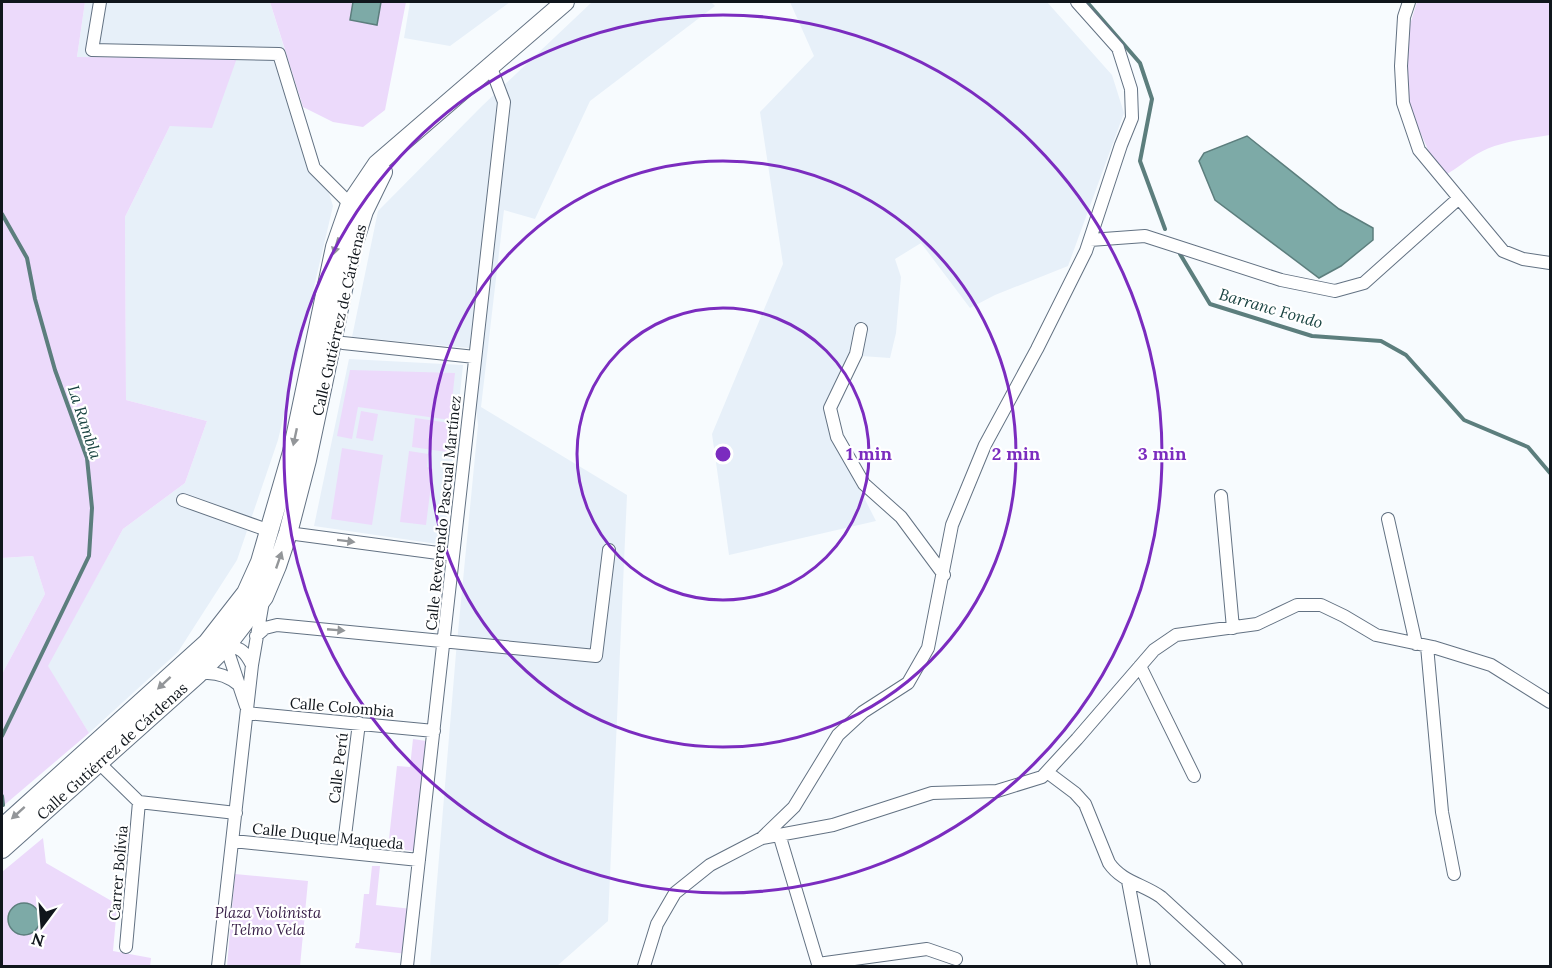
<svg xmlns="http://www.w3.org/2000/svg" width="1552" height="968" viewBox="0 0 1552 968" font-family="Lora,serif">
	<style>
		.built { fill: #e7f0f9 }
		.green { fill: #ecdafb }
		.water { fill: #7daaa7; stroke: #5c7e7d; stroke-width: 1.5 }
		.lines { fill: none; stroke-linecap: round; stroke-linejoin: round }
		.stream { stroke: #5c7e7d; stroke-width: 4 }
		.minor-casing { stroke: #637283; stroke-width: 14 }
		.highway-casing { stroke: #637283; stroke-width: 20 }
		.minor { stroke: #fff; stroke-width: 12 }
		.highway { stroke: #fff; stroke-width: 18 }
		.oneway { fill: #939699 }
		.ring { fill: none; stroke: #7b2cbf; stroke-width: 3 }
		.labels { text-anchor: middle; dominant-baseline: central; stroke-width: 4.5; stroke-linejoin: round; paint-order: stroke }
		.street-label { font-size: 15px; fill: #10161c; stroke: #fff }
		.park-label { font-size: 15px; font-style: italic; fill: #3a214a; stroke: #fff }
		.water-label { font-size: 16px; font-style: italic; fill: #194341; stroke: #fff }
		.centre { fill: #7b2cbf; stroke: #fff; stroke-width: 3 }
		.ring-label { font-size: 18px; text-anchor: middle; font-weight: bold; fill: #7b2cbf; stroke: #fff; stroke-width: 4.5; stroke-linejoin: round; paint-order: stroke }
	</style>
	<rect width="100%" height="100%" fill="#f7fbfe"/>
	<path class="built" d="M85,2h185l63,204 -55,234 -41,120 -59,92 -89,81 -42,-67 76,-137 62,-46 22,-62 -81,-21 -1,-183 45,-91 67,-68 -160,-1z
		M410,2h100l-60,44 -46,-8z
		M592,2h119l4,4 -125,95 -55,118 -31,-9 -23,197 146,88 -19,426 -51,45h-127l26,-313 22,-228 -9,-77 -117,-11 26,-126 104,-105z
		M790,2h257l65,73 12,38 -56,153 -73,29 -25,13 -49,-65 -26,16 6,18 -5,56 -6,25 -29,-2 -22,48 -8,29 45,88 -147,34 -17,-121 71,-170 -23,-152 54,-56z
		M349,359l114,6 -19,180 -130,-19z
		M33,556l12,38 -43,80v-116z"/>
	<path class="green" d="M2,2h83l-8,55 160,1 -25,70 -42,-2 -45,91 1,183 81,21 -22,62 -62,46 -75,137 41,67 -87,74v-133l43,-80 -12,-38 -31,2z
		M270,2h136l-21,108 -22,17 -30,-5 -30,-15z
		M1417,2h133v133c-24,4 -51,6 -73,19 -11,6 -20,15 -32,21l-12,-14 -24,-54 -4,-37 4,-42z
		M350,370l105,3 -5,47 -92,-13 -6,32 -15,-3z
		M361,411l17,3 -5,27 -17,-3z
		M415,418l35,5 -3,29 -35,-5z
		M342,448l41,7 -11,70 -41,-6z
		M409,451l19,3 -1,13 6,2 -7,56 -26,-3z
		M413,739l13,2 -12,110 -26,-3 9,-82 13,1z
		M43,838l3,25 69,40 2,4 -4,44 38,7 -1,8h-148v-94z
		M372,866h8l-4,39 36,4 -5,45 -52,-6 1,-5h3l5,-49h5z
		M235,874l73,7 -8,85h-73z"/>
	<path class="water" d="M353,2h28l-4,23 -27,-5z
		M1247,136l92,73 34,19v12l-32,26 -22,12 -104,-78 -16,-39 5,-8z
		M8 919a16 16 0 1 1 32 0a16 16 0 1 1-32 0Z"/>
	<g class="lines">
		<path class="stream" d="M1087,2l53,61 12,36 -12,62 25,68
			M2,214l25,44 8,41 20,71 32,88 5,50 -3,48 -87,180
			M1180,254l30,50 102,32 69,5 25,14 58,65 64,27 22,26
			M2,796l1,9"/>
		<g class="minor-casing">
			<path id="minor" d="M100,2l-8,48 187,4 35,114 36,36
				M1409,2l-5,15 -3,49 2,37 16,47 84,101 20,8 27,4
				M1090,240l55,-4 136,44 54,11 29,-8 95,-85
				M861,329l-5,25 -26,54 7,29 27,47 37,33 43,58
				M343,343l132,14
				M1221,496l12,132
				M183,500l87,31
				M1388,519l28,125
				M288,533l165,22
				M256,636l9,-8 12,-3 319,31 13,-106
				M228,642l1,13 17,51
				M221,643c18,6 22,4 31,22
				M1427,646l15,166 12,62
				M1140,666l54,110
				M198,674c16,-3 29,1 41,11
				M247,713l187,18
				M98,762l41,40 97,11
				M1047,772l28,21 10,11 24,59c13,19 34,21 52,34l75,69
				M779,834l39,130 109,-15 29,10
				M763,837l31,-30 44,-72 25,-23 45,-29 20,-35 24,-123 33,-80 52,-96 49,-98 35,-106 11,-27 -1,-29 -13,-41 -41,-46
				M233,841l186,19
				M343,852l16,-129
				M1128,881l16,85
				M126,947l13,-145
				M218,966l34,-301 11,-64
				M407,966l97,-864 -14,-37
				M644,966l13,-42 18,-31 35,-28 52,-27 71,-13 99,-32 65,-2 45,-14 35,-38 77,-89 22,-15 81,-11 40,-19h24l23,11 32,19 57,12 58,18 59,37"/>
		</g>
		<g class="highway-casing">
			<path id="highway" d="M2,828l205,-185 39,-50 14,-31 32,-110 43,-205 15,-43 27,-40 188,-162
				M2,849l196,-175 29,-29 37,-48 13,-31 11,-33 19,-73 44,-208 13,-41 19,-39"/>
		</g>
		<use href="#minor" class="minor"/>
		<use href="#highway" class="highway"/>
	</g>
	<defs><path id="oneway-solid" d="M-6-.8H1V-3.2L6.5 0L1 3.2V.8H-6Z" transform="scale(1.5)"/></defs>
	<g class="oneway">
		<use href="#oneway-solid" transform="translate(336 246) rotate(106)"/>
		<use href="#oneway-solid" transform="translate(295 437) rotate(102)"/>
		<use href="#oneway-solid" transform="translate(346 541) rotate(7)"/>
		<use href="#oneway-solid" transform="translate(279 560) rotate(-71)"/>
		<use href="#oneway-solid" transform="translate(336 630) rotate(5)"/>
		<use href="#oneway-solid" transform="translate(164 683) rotate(137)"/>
		<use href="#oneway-solid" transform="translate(18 813) rotate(138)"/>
	</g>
	<g class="ring">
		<circle cx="723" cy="454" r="146"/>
		<circle cx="723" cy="454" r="293"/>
		<circle cx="723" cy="454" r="439"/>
	</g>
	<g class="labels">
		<g class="street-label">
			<text transform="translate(339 320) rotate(-77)">Calle Gutiérrez de Cárdenas</text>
			<text transform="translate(443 513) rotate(-84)">Calle Reverendo Pascual Martínez</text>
			<text transform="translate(342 707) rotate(5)">Calle Colombia</text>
			<text transform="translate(112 751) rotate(-42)">Calle Gutiérrez de Cárdenas</text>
			<text transform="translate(338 768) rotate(-83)">Calle Perú</text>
			<text transform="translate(328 836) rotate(6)">Calle Duque Maqueda</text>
			<text transform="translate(118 873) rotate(-85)">Carrer Bolívia</text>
		</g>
		<g class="park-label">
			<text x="268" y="912">Plaza Violinista<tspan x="268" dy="17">Telmo Vela</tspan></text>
		</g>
		<g class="water-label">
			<text transform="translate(1271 308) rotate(16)">Barranc Fondo</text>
			<text transform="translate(85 422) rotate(72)">La Rambla</text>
		</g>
	</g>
	<circle cx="723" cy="454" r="9" class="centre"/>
	<g class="ring-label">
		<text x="869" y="460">1 min</text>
		<text x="1016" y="460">2 min</text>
		<text x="1162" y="460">3 min</text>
	</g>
	<rect width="1552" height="968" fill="none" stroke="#10161c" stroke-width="6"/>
	<g transform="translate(42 926) rotate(196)" stroke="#ffffff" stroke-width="4.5" paint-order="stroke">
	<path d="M0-4.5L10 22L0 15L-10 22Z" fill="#10161c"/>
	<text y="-9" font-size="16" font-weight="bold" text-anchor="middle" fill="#10161c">N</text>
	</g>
</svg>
